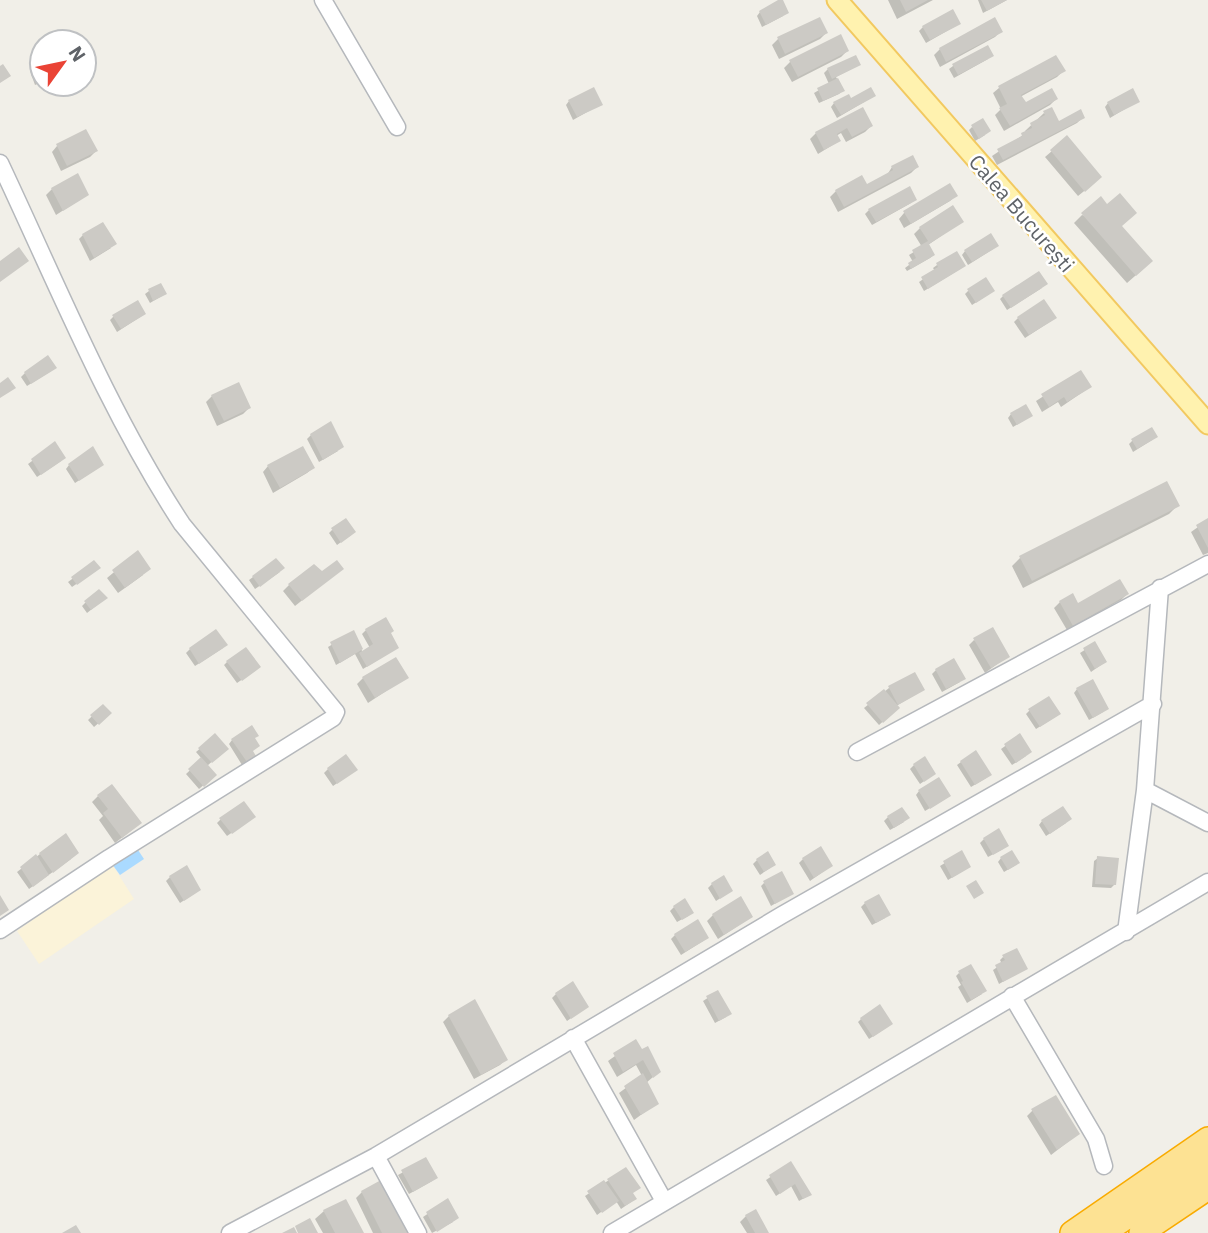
<svg xmlns="http://www.w3.org/2000/svg" width="1208" height="1233" viewBox="0 0 1208 1233" font-family="'IBM Plex Sans',sans-serif">
	<style>
		.sand { fill: #fbf3d9 }
		.water { fill: #aadaff }
		.shadow { fill: #0003 }
		.building { fill: #cccac5 }
		.lines { fill: none; stroke-linecap: round; stroke-linejoin: round }
		.minor-casing { stroke: #b5b8bc; stroke-width: 19 }
		.major-casing { stroke: #f2c960; stroke-width: 23 }
		.highway-casing { stroke: #f9ab00; stroke-width: 26 }
		.minor { stroke: #fff; stroke-width: 16 }
		.major { stroke: #fff2af; stroke-width: 19 }
		.highway { stroke: #fde293; stroke-width: 23 }
		.labels { text-anchor: middle; dominant-baseline: central; stroke-width: 5; stroke-linejoin: round; paint-order: stroke }
		.street-label { font-size: 21px; fill: #5f6368; stroke: #fff }
	</style>
	<rect width="100%" height="100%" fill="#f1efe8"/>
	<path class="sand" d="M112,864l22,35 -95,65 -22,-33z"/>
	<path class="water" d="M136,847l8,12 -24,16 -8,-11z"/>
	<path class="shadow" d="M888,0h45l-36,19z
		M978,0h29l-24,13z
		M760,12l23,4 -21,11 -5,-11z
		M994,19l7,12 -6,6 -55,30 -6,-12 6,-6z
		M959,24l-33,19 -7,-12 4,-4z
		M826,33l-6,6 -41,20 -7,-14 6,-6z
		M987,47l1,12 -34,19 -5,-9 4,-3z
		M847,51l-6,6 -49,25 -8,-14 6,-6z
		M1056,57l7,14 -6,6 -37,20 5,8 31,-6 -6,6 -46,26 -9,-16 6,-6 -8,-16 6,-5z
		M42,64v18l-7,3 -5,-14z
		M859,65l-23,12 7,13 -4,4 -20,9 -5,-10 15,-9 -5,-11 4,-4z
		M874,96l-37,22 -6,-11 3,-4z
		M569,101l32,3 -28,16 -7,-15z
		M1138,101l-28,17 -5,-11 3,-4z
		M863,109l8,17 -6,6 -19,10 -5,-9 -5,3 3,5 -21,13 -8,-15 6,-6z
		M1044,113l14,10 25,-6 -6,6 -80,42 -5,-9 34,-23 -1,-2z
		M972,127l13,8 -10,6 -6,-11z
		M1067,138l27,45 -16,13 -33,-39z
		M57,146l39,5 -6,6 -29,14 -9,-19z
		M892,167h25l-6,6 -73,39 -8,-15 6,-6 30,-5 21,-11z
		M52,189l35,6 -31,20 -10,-20z
		M956,195l-6,6 -46,27 -5,-9 5,-6z
		M911,203l-39,22 -7,-11 4,-4z
		M1082,215l38,11 23,43 -16,14 -53,-60z
		M961,222l-33,23 5,10 -3,3 -23,13 -2,-3 8,-6 -4,-7 13,-8 -8,-13 6,-6z
		M83,235l28,13 -21,13 -11,-22z
		M993,249l-25,16 -6,-10 3,-4z
		M937,265l23,4 -36,22 -5,-9 16,-11 -2,-3z
		M1042,288l-35,22 -7,-11 3,-3z
		M149,291l16,3 -15,9 -5,-9z
		M968,291l21,3 -17,11 -7,-11z
		M113,317h27l-23,15 -7,-12z
		M1018,318l33,3 -26,17 -11,-16z
		M51,371l-24,15 -6,-9 4,-4z
		M1081,372l9,15 -29,20 -3,-5 -16,10 -6,-11z
		M212,396l37,12 -6,6 -26,12 -11,-24z
		M1011,414l20,2 -18,11 -5,-9z
		M311,435l27,16 -19,11 -12,-23z
		M1152,440l-19,12 -4,-8 3,-3z
		M55,444l6,17 -24,16 -9,-13z
		M69,465l29,3 -23,15 -9,-14z
		M268,466l45,2 -6,5 -34,20 -10,-21z
		M1177,506l-8,8 -146,74 -11,-22 8,-8z
		M1208,520v33l-5,2 -12,-23z
		M332,530l19,5 -14,10 -8,-12z
		M137,553l6,22 -25,18 -11,-15z
		M94,563l1,8 -23,16 -4,-5z
		M280,572l-25,17 -6,-9 4,-3z
		M322,573l13,1 -40,32 -12,-15 6,-6z
		M1127,594l-6,6 -54,30 -13,-22 6,-6 17,3z
		M102,601l-15,12 -5,-7 3,-3z
		M366,630l23,4 8,14 -34,21 -8,-15 -19,11 -8,-18 25,-15 10,21 7,-5 -8,-14z
		M974,640l34,16 -23,17 -16,-28z
		M1094,644l11,18 -14,10 -11,-19z
		M223,648l-28,18 -9,-13 4,-4z
		M227,662l29,8 -19,13 -13,-18z
		M936,670l24,12 -18,10 -10,-18z
		M407,677l-39,26 -11,-19 6,-6z
		M889,688l34,2 -27,16 2,2 -19,17 -15,-17z
		M1077,689l26,23 -14,8 -15,-27z
		M103,706l7,7 -16,14 -6,-7z
		M1030,710l25,7 -19,12 -10,-15z
		M215,736l11,13 -19,17 8,9 -16,14 -13,-15 16,-15 -6,-7z
		M1019,736l7,20 -14,9 -11,-16z
		M253,739l-3,20 -8,6 -13,-21 3,-4z
		M961,762l25,16 -15,9 -14,-22z
		M914,765l16,12 -10,7 -10,-15z
		M328,769l24,4 -19,13 -9,-13z
		M919,791l26,8 -20,12 -9,-16z
		M98,796l35,33 -18,14 -16,-23 4,-4 -11,-14z
		M888,817l16,5 -14,8 -6,-9z
		M221,819l29,1 -23,16 -10,-13z
		M1042,821l24,2 -20,13 -7,-11z
		M984,839l19,10 -15,8 -8,-14z
		M961,853l8,14 -21,13 -8,-14z
		M40,854l31,5 -42,30 -12,-17z
		M1001,858l13,8 -10,6 -6,-10z
		M1098,858l17,26 -4,4 -19,-1 2,-26z
		M803,859l28,7 -21,15 -11,-18z
		M757,860l17,5 -14,10 -7,-11z
		M170,877l25,16 -15,10 -14,-22z
		M764,883l27,11 -20,12 -10,-20z
		M712,884l19,7 -15,10 -8,-13z
		M865,903l20,15 -13,7 -11,-18z
		M674,907l14,9 -11,6 -7,-11z
		M713,915l38,2 -33,22 -11,-18z
		M675,935l28,6 -22,14 -10,-16z
		M1003,957l22,12 -26,15 -6,-14 9,-6 -2,-4z
		M959,973l23,21 -15,9 -9,-16 3,-2 -5,-9z
		M717,992l9,25 -11,6 -12,-22z
		M556,994l31,13 -20,14 -15,-23z
		M449,1016l57,43 -6,6 -26,14 -31,-57z
		M861,1019l26,8 -18,12 -11,-17z
		M636,1041l17,36 -7,6 11,20 -23,17 -15,-27 23,-17 -6,-11 -19,12 -9,-16z
		M1033,1110l45,24 -27,21 -24,-39z
		M425,1160l7,21 -23,13 -11,-19z
		M790,1164l20,31 -11,6 -8,-15 -15,10 -10,-16z
		M609,1180l23,14 -1,8 -10,7 -5,-8 -19,14 -12,-19z
		M362,1192l45,41h-34l-17,-35z
		M448,1200l5,22 -21,11 -9,-16z
		M324,1211l38,22h-39l-8,-14z
		M746,1216l21,17h-20l-7,-11z"/>
	<path class="building" d="M778,0h5l6,13 -23,12 -7,-14z
		M900,0h28l-22,12z
		M981,0h26l-20,11z
		M953,9l8,15 -31,16 -8,-14z
		M820,17l8,16 -43,21 -8,-17z
		M995,17l8,15 -57,30 -7,-14z
		M841,34l8,17 -51,26 -9,-17z
		M988,45l6,11 -36,19 -6,-11z
		M856,55l5,10 -29,14 -5,-11z
		M1056,55l10,16 -45,24 5,7 26,-14 6,11 -48,27 -11,-18 8,-4 -9,-18z
		M42,62v19l-3,1 -7,-16z
		M3,64l8,12 -11,7v-17z
		M838,78l7,13 -22,10 -6,-13z
		M594,87l9,18 -26,12 -9,-17z
		M871,87l5,9 -35,19 -8,-13 16,-8 2,4z
		M1133,88l7,14 -26,13 -7,-13z
		M863,107l10,19 -21,11 -5,-9 -10,6 4,7 -17,9 -9,-18z
		M1052,107l7,14 22,-12 4,9 -82,42 -6,-11 25,-13 -1,-3 11,-5 -2,-5 15,-8 -2,-4z
		M983,118l8,13 -12,8 -8,-14z
		M86,129l12,22 -31,15 -11,-22z
		M1067,135l35,42 -17,15 -35,-42z
		M913,155l6,12 -75,40 -9,-17 27,-15 5,9 26,-14 -2,-4z
		M78,173l11,22 -26,16 -12,-23z
		M950,183l8,13 -47,28 -8,-13z
		M910,186l7,14 -41,22 -8,-13z
		M1120,193l17,20 -15,13 31,35 -17,15 -55,-63 20,-17 6,8z
		M953,205l11,17 -35,22 6,11 -24,14 -3,-6 8,-5 -4,-8 16,-9 -9,-14z
		M103,222l14,22 -23,14 -12,-24z
		M991,233l8,13 -27,16 -8,-12z
		M19,247l10,14 -29,21v-21z
		M957,251l9,15 -38,23 -7,-12 17,-10 -2,-4z
		M1039,271l9,13 -37,24 -9,-13z
		M986,277l9,14 -19,12 -9,-14z
		M161,283l6,11 -14,7 -5,-12z
		M1044,299l13,19 -28,17 -12,-18z
		M138,300l8,14 -25,15 -9,-14z
		M48,355l9,13 -26,16 -7,-12z
		M1081,370l11,17 -25,15 -3,-5 -15,10 -8,-13z
		M8,377l8,11 -16,10v-15z
		M239,382l12,26 -27,13 -13,-26z
		M1026,404l7,12 -16,9 -7,-12z
		M331,421l13,26 -21,13 -13,-26z
		M1152,427l6,10 -21,12 -6,-10z
		M55,441l11,17 -25,17 -10,-16z
		M93,446l11,19 -25,16 -11,-17z
		M303,446l12,22 -35,20 -13,-23z
		M1167,481l13,25 -148,75 -13,-25z
		M346,518l10,14 -15,11 -10,-15z
		M1208,518v30l-12,-23z
		M138,550l13,19 -26,19 -13,-18z
		M276,558l9,10 -25,19 -8,-11z
		M94,560l7,8 -24,17 -6,-8z
		M337,560l7,9 -42,32 -14,-17 26,-20 8,7z
		M1120,579l9,15 -56,32 -14,-25 14,-8 5,10z
		M99,589l9,9 -17,12 -7,-9z
		M386,617l8,14 -3,2 8,15 -32,19 -8,-14 14,-9 -8,-15z
		M993,627l17,30 -19,11 -18,-30z
		M216,629l12,16 -29,19 -10,-16z
		M354,630l9,19 -23,14 -10,-21z
		M1095,641l12,21 -12,7 -12,-21z
		M246,647l15,20 -19,14 -16,-20z
		M396,657l13,21 -34,20 -13,-21z
		M954,658l12,21 -20,10 -11,-20z
		M915,672l10,18 -27,15 -10,-19z
		M1093,679l16,30 -16,9 -17,-30z
		M884,689l16,19 -17,15 -17,-20z
		M1049,696l12,18 -21,13 -12,-18z
		M103,704l9,9 -13,12 -9,-10z
		M252,725l7,11 -4,2 5,8 -7,5 3,5 -9,6 -16,-23z
		M215,733l14,16 -17,14 -14,-15z
		M1020,733l12,19 -16,11 -12,-19z
		M976,750l16,25 -17,10 -15,-24z
		M346,754l12,16 -21,14 -10,-16z
		M925,756l11,18 -12,8 -11,-18z
		M201,757l16,18 -13,12 -16,-18z
		M939,777l12,19 -21,13 -12,-19z
		M112,784l30,39 -20,15 -19,-25 5,-4 -11,-14z
		M244,801l12,16 -24,17 -13,-16z
		M1063,806l9,13 -22,15 -9,-14z
		M902,807l8,11 -16,10 -7,-12z
		M999,828l10,18 -16,9 -10,-17z
		M66,833l13,20 -26,20 -14,-20z
		M821,846l12,20 -19,12 -12,-20z
		M962,850l9,17 -19,11 -9,-17z
		M1012,850l8,13 -12,7 -8,-13z
		M768,851l8,14 -12,7 -8,-13z
		M36,854l13,21 -16,12 -13,-20z
		M1097,856l22,2 -3,27 -21,-1z
		M187,865l14,25 -17,11 -15,-25z
		M782,871l12,23 -19,10 -12,-23z
		M724,875l9,16 -13,8 -9,-16z
		M976,880l8,13 -10,6 -8,-13z
		M879,894l12,21 -15,8 -12,-21z
		M0,895l9,15 -9,6z
		M741,896l12,21 -29,18 -12,-21z
		M685,898l9,15 -12,7 -9,-14z
		M698,919l11,19 -24,14 -11,-18z
		M1017,948l11,21 -25,13 -8,-17 10,-5 -3,-5z
		M971,964l16,27 -16,9 -10,-18 2,-1 -5,-10z
		M573,981l16,26 -18,12 -16,-26z
		M718,990l14,24 -13,7 -13,-25z
		M475,999l33,61 -27,15 -33,-60z
		M880,1004l13,20 -20,13 -13,-19z
		M636,1039l6,10 6,-3 13,26 -8,6 -10,-18 -20,12 -10,-19z
		M643,1073l16,31 -18,11 -17,-29z
		M1056,1095l24,39 -23,16 -26,-41z
		M426,1157l12,21 -25,14 -12,-22z
		M791,1161l21,34 -9,4 -8,-15 -15,10 -11,-19z
		M626,1167l15,21 -8,5 4,6 -12,7 -18,-27z
		M381,1180l28,53h-27l-21,-42z
		M604,1180l15,21 -17,12 -15,-22z
		M448,1198l11,20 -22,14 -11,-20z
		M346,1199l18,34h-29l-12,-23z
		M756,1209l13,24h-14l-10,-18z
		M310,1218l8,15h-20l-3,-7z
		M76,1225l5,8h-19z
		M294,1227l3,6h-15z"/>
	<g class="lines">
		<g class="minor-casing">
			<path id="minor" d="M323,0l74,127
				M0,163c57,121 108,248 182,361l154,188 -3,6 -224,140 -109,72
				M857,752l351,-188
				M1145,790l63,33
				M1126,932l19,-142 15,-202
				M1012,996l84,143 8,27
				M573,1038l91,163
				M376,1156l42,77
				M230,1233l146,-77 406,-241 371,-211
				M612,1233l596,-351"/>
		</g>
		<g class="major-casing">
			<path id="major" d="M837,0l371,424"/>
		</g>
		<g class="highway-casing">
			<path id="highway" d="M1072,1233l136,-94
				M1103,1233l105,-70
				M1141,1233l67,-45"/>
		</g>
		<use href="#minor" class="minor"/>
		<use href="#major" class="major"/>
		<use href="#highway" class="highway"/>
	</g>
	<g class="labels">
		<g class="street-label">
			<text transform="translate(1022 213) rotate(49)">Calea București</text>
		</g>
	</g>
	<g transform="translate(63 63) rotate(57)"><circle r="33" fill="#ffffff" stroke="#bfc1c3" stroke-width="2"/>
	<path d="M0-5L12 26L0 18L-12 26Z" fill="#ea4335"/>
	<text y="-10" font-size="19" font-weight="bold" text-anchor="middle" fill="#5f6368">N</text>
	</g>
</svg>
